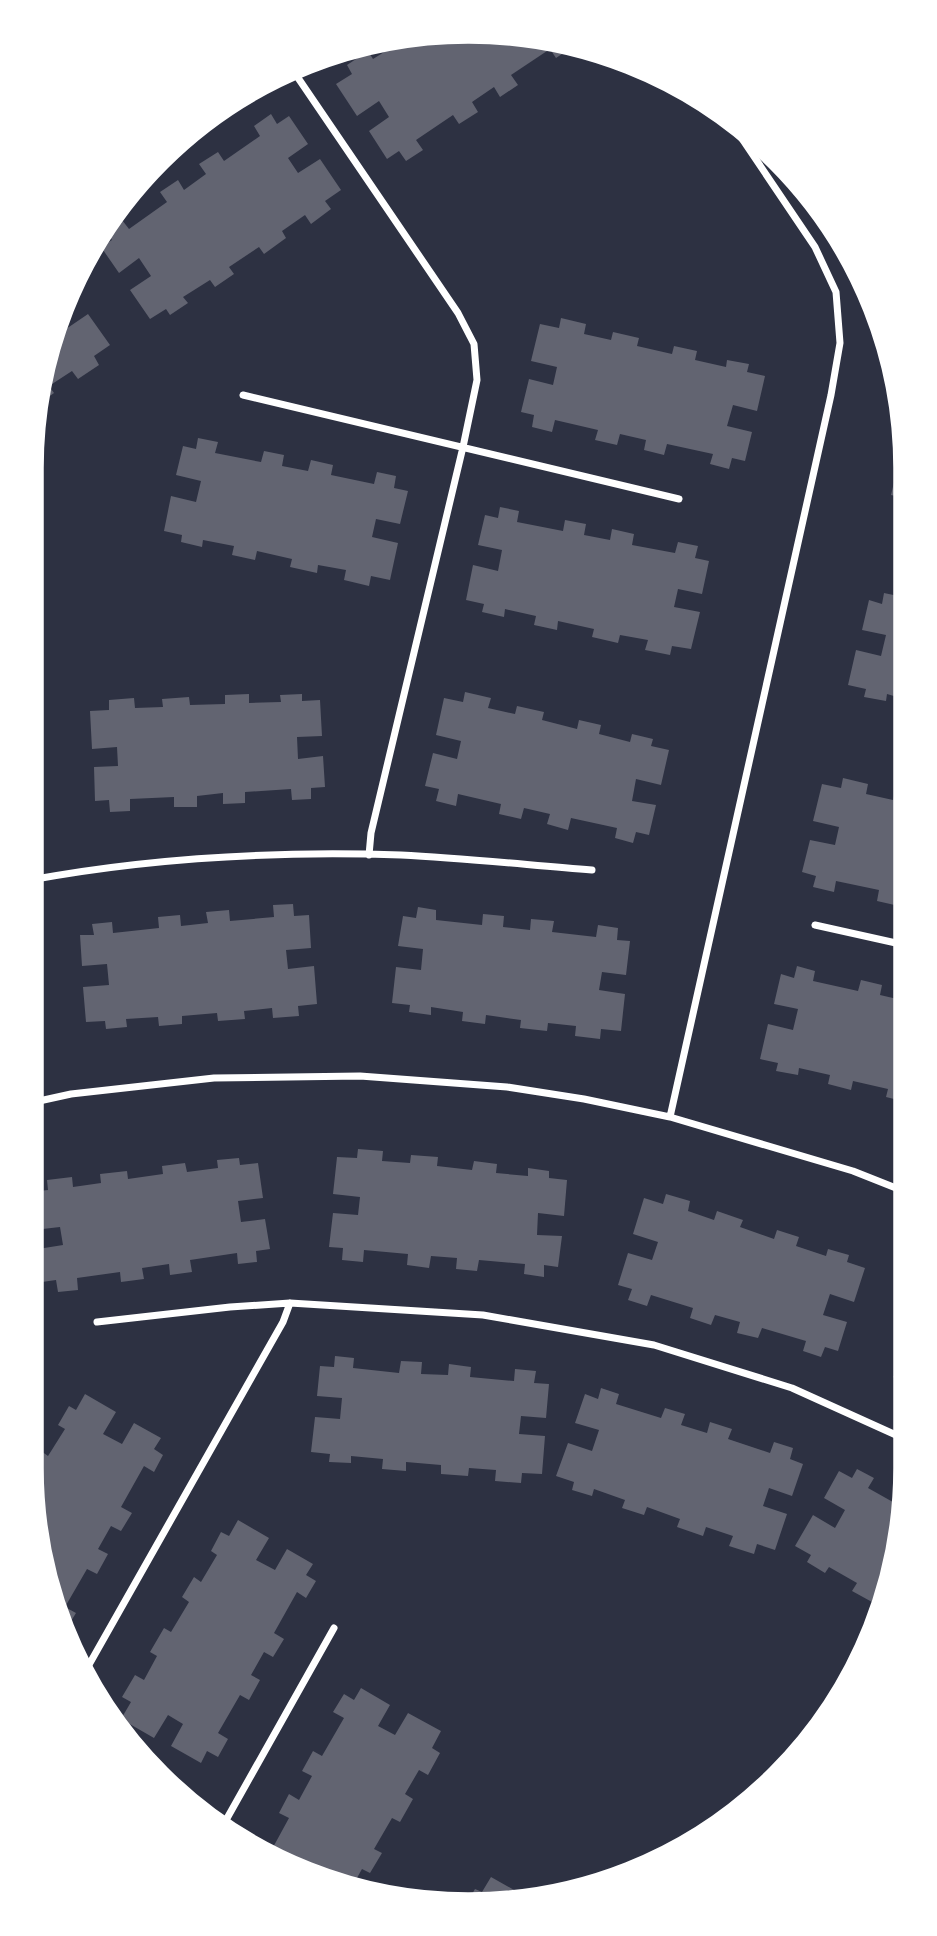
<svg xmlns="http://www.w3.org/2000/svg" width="937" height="1936" viewBox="0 0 937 1936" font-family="'Asap Condensed',sans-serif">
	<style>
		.building { fill: #626471 }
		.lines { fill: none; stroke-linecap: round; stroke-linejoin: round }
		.minor { stroke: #fff; stroke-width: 7 }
		.rim { fill: none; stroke: #fff; stroke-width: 3.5 }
	</style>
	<rect width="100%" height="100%" fill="#2d3142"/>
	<path class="building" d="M469,30l99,20 -12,8 -6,-9 -39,26 7,10 -18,12 -6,-10 -22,15 6,10 -19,12 -6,-9 -37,25 7,10 -17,11 -7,-10 -12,8 -18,-28 20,-14 -10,-16 -22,15 -21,-32 16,-10 -5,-9 21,-14 5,8 24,-15z
		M271,114l6,10 12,-8 19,28 -20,14 10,15 22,-14 21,31 -16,11 6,8 -20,15 -6,-9 -23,16 4,7 -22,16 -5,-7 -30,20 5,7 -19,13 -5,-7 -27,17 5,6 -18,12 -4,-6 -16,10 -20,-29 21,-14 -12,-18 -20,15 -18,-26 11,-7 -4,-6 5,-8 9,-6 7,9 38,-27 -7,-10 18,-12 6,10 22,-16 -7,-10 19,-12 6,9 36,-25 -6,-10z
		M88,314l22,31 -16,11 5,9 -21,14 -6,-8 -23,15 5,7 -11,8 16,-82 7,10z
		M561,318l25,6 -2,10 27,6 2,-8 26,6 -2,8 35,8 2,-8 23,5 -2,9 31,7 1,-7 22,4 -2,8 18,4 -8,35 -24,-6 -6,21 25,6 -7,29 -13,-3 -3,11 -19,-5 3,-10 -46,-10 -3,11 -20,-5 2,-10 -26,-6 -3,11 -22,-5 3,-10 -43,-10 -3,12 -20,-5 2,-12 -13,-3 8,-33 24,6 4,-18 -26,-6 9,-37 19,4z
		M198,438l20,4 -3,11 46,9 3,-11 20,4 -2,11 26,5 3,-11 22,5 -2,10 43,9 3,-12 19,4 -2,12 14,3 -8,33 -24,-5 -4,18 26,6 -8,37 -19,-4 -2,10 -25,-6 2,-10 -28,-5 -1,8 -27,-6 2,-8 -35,-8 -2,9 -23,-5 2,-9 -31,-6 -1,7 -21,-5 1,-7 -18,-4 7,-35 25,6 5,-21 -25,-6 7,-29 13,3z
		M899,462l5,1v35l-13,-3z
		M500,507l19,4 -2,11 46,9 2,-11 21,4 -2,11 26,5 2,-11 22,5 -2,11 43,8 3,-11 20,4 -3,12 14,3 -7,33 -24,-5 -4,18 26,5 -9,37 -19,-3 -2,9 -25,-5 3,-10 -28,-5 -2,8 -26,-6 2,-8 -36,-8 -1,9 -23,-5 2,-9 -31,-7 -1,8 -22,-5 2,-8 -18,-4 7,-35 25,6 4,-21 -24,-5 7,-30 13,3z
		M884,593l19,4 -3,11h4v91l-17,-5 -1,7 -22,-4 2,-8 -18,-4 8,-35 25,6 5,-21 -24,-5 7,-30 13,4z
		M465,692l26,6 -3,10 27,6 2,-8 27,6 -2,8 35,9 2,-9 22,5 -2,9 31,8 2,-8 21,5 -2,7 18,4 -8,35 -25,-6 -4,22 24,4 -7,30 -13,-3 -3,11 -18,-5 2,-10 -46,-10 -3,12 -21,-6 3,-10 -26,-6 -3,11 -22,-5 2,-10 -43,-10 -2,12 -20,-5 3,-12 -14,-3 8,-33 24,6 4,-18 -25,-6 8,-37 19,4z
		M249,694v9l32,-1 -1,-7 22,-1v7l18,-1 2,36 -25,1 1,22 25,-3 2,31 -14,1v11l-19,1 -1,-11 -46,3v11l-22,1v-11l-26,3v11h-23v-10l-44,2v12l-20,1 -1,-12 -14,1 -1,-34 24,-1 -1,-19 -25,2 -2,-38 19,-1v-10l25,-2 1,10 28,-1 -1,-8 27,-2 1,8 35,-1v-9z
		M843,778l25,6 -2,10 27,6 2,-8 10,2v102l-4,-1 -2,11 -22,-5 2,-11 -43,-9 -2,11 -21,-5 3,-11 -14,-4 8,-32 25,5 4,-18 -26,-6 9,-37 19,4z
		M293,904l1,12 15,-1 2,33 -25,2 2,19 26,-3 3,38 -19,2 1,10 -26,2 -1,-10 -28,3 1,8 -27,2 -1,-8 -35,3v8l-23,2 -1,-9 -32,2 1,8 -21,2 -1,-8 -19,1 -3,-35 26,-2 -2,-21 -25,2 -2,-31h14l-2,-11 20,-2 1,11 46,-5 -1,-11 22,-2 1,11 27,-3 -2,-11 23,-2 1,11 44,-4 -1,-12z
		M418,907l18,3v10l46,5 1,-11 21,2 -1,11 27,3 1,-11 23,2 -2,11 44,5 2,-12 20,3 -1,12 13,1 -4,34 -24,-3 -3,18 26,4 -4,37 -20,-2 -1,10 -25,-3 1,-10 -28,-3 -1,8 -27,-3 1,-8 -35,-5 -1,9 -23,-3 1,-9 -32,-5v8l-22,-3 1,-7 -18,-2 4,-36 25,3 2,-21 -25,-3 5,-30 13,2z
		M797,966l18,5 -2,10 45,10 3,-11 21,5 -2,10 26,6v101l-20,-5 2,-8 -35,-8 -2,9 -23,-6 2,-9 -31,-7 -1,7 -22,-4 2,-8 -18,-4 8,-35 25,6 5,-21 -24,-5 7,-30 13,4z
		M358,1149l25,2 -1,10 28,2 1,-8 27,2 -1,9 35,4 2,-9 23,3 -1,9 32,3v-8l21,3v7l18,2 -3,36 -26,-3 -1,22 25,1 -4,31 -14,-2v12l-20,-3 1,-10 -46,-4 -2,11 -21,-2 1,-11 -26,-2 -2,12 -22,-3 1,-11 -44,-4 -1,12 -21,-2 1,-12 -14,-1 4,-34 25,2 2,-18 -27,-3 4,-37 20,1z
		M239,1158l1,7 18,-2 5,35 -25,3 3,21 24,-3 5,30 -14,2 1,11 -19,2 -1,-11 -47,7 2,12 -22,3 -1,-11 -27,4 2,11 -23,3 -1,-10 -43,6 1,12 -20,2 -2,-12 -14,2 -4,-33 25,-4 -3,-18 -26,3 -4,-38 18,-2 -1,-10 25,-3 1,10 28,-4 -1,-9 27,-3 1,8 35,-5 -1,-8 23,-3 2,9 31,-4 -1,-8z
		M666,1194l24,7 -2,10 26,9 3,-9 26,9 -3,7 34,12 3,-9 22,7 -3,9 30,10 2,-7 21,6 -2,7 18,6 -11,34 -24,-8 -7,21 24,7 -9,29 -13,-4 -4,10 -18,-6 3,-10 -44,-13 -4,10 -21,-5 3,-11 -25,-7 -4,10 -21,-7 3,-10 -42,-13 -4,11 -19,-6 4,-11 -14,-4 10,-32 24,7 6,-18 -25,-8 11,-36 19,6z
		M907,1354v45l-7,-4 6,-10 -13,-8z
		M335,1356l19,2 -1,10 46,5 2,-12 21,1 -1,12 27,1 1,-11 22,3 -1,10 44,4 1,-12 21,2 -2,12 15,1 -3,34 -25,-2 -2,18 26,2 -3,38 -20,-1 -1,10 -26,-2 1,-11 -27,-2 -1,8 -27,-2v-9l-35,-3v9l-24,-2 1,-10 -32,-3v7l-22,-1 1,-8 -19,-2 4,-35 25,2 2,-21 -25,-2 3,-30 14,1z
		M601,1388l18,6 -3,10 45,14 4,-10 20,6 -4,11 26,8 3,-11 22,7 -4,10 42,14 4,-11 19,6 -3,11 13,5 -11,32 -23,-8 -6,18 24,8 -12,36 -18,-6 -3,10 -25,-8 4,-10 -27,-9 -3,9 -26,-9 3,-8 -33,-12 -3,8 -22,-7 3,-8 -31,-11 -2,7 -20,-6 2,-8 -18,-6 12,-33 24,8 7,-21 -24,-7 10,-29 13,5z
		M85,1394l31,18 -13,22 19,10 12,-21 27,15 -7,11 9,6 -9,17 -10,-6 -23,41 11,6 -11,18 -10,-5 -13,23 10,5 -11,20 -10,-5 -22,38 11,6 -11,18 -12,-22 -21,-126 4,-7 -5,-4 -1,-2 11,-19 7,5 17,-27 -7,-4 11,-19 7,4z
		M857,1469l17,9 -6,10 32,18 -19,92 -4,-3 -5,7 -20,-11 5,-8 -28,-16 -4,6 -18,-11 4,-7 -16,-9 18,-31 22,13 10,-18 -21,-12 15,-27 13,7z
		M238,1520l31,18 -13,22 19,10 12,-21 26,15 -7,11 10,6 -10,17 -9,-6 -23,41 10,6 -11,18 -9,-5 -13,23 9,5 -11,20 -9,-5 -22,38 10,6 -10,18 -11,-6 -6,12 -30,-17 12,-22 -15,-9 -14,23 -33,-19 10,-17 -9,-5 13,-22 9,5 13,-24 -7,-4 14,-24 7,4 18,-30 -7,-5 12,-20 7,5 16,-27 -6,-4 10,-19 8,4z
		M361,1688l29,17 -12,21 17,9 13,-22 33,18 -9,17 8,5 -12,22 -9,-5 -14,24 8,5 -13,23 -8,-4 -18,31 8,4 -12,20 -8,-4 -9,16 -82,-34 18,-33 -10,-5 10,-19 10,6 13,-24 -10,-5 11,-20 9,5 22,-38 -11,-6 11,-18 10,6z
		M491,1877l32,18 -5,7 -50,-1 7,-12 7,3z"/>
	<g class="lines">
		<path class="minor" d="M292,69l166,244 16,31 3,36 -14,67 -92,386 -2,22
			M243,395l436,104
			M30,880c119,-22 250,-29 371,-25 63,3 127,10 191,15
			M815,925l90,20
			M30,1103l41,-9 143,-16 146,-2 147,11 77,12 86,18 183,54 53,21
			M670,1117l161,-722 9,-52 -4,-51 -21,-45 -89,-132
			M97,1322l133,-15 60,-4 193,12 171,30 138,43 115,52
			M86,1670l197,-348 7,-19
			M221,1829l113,-201"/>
	</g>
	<path d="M0 0H937V1936H0ZM468 42H469A426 426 0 0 1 895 468V1468A426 426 0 0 1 469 1894H468A426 426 0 0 1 42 1468V468A426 426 0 0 1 468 42Z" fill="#fff" fill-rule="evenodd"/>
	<path class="rim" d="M468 42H469A426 426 0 0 1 895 468V1468A426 426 0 0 1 469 1894H468A426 426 0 0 1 42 1468V468A426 426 0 0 1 468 42Z"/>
</svg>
